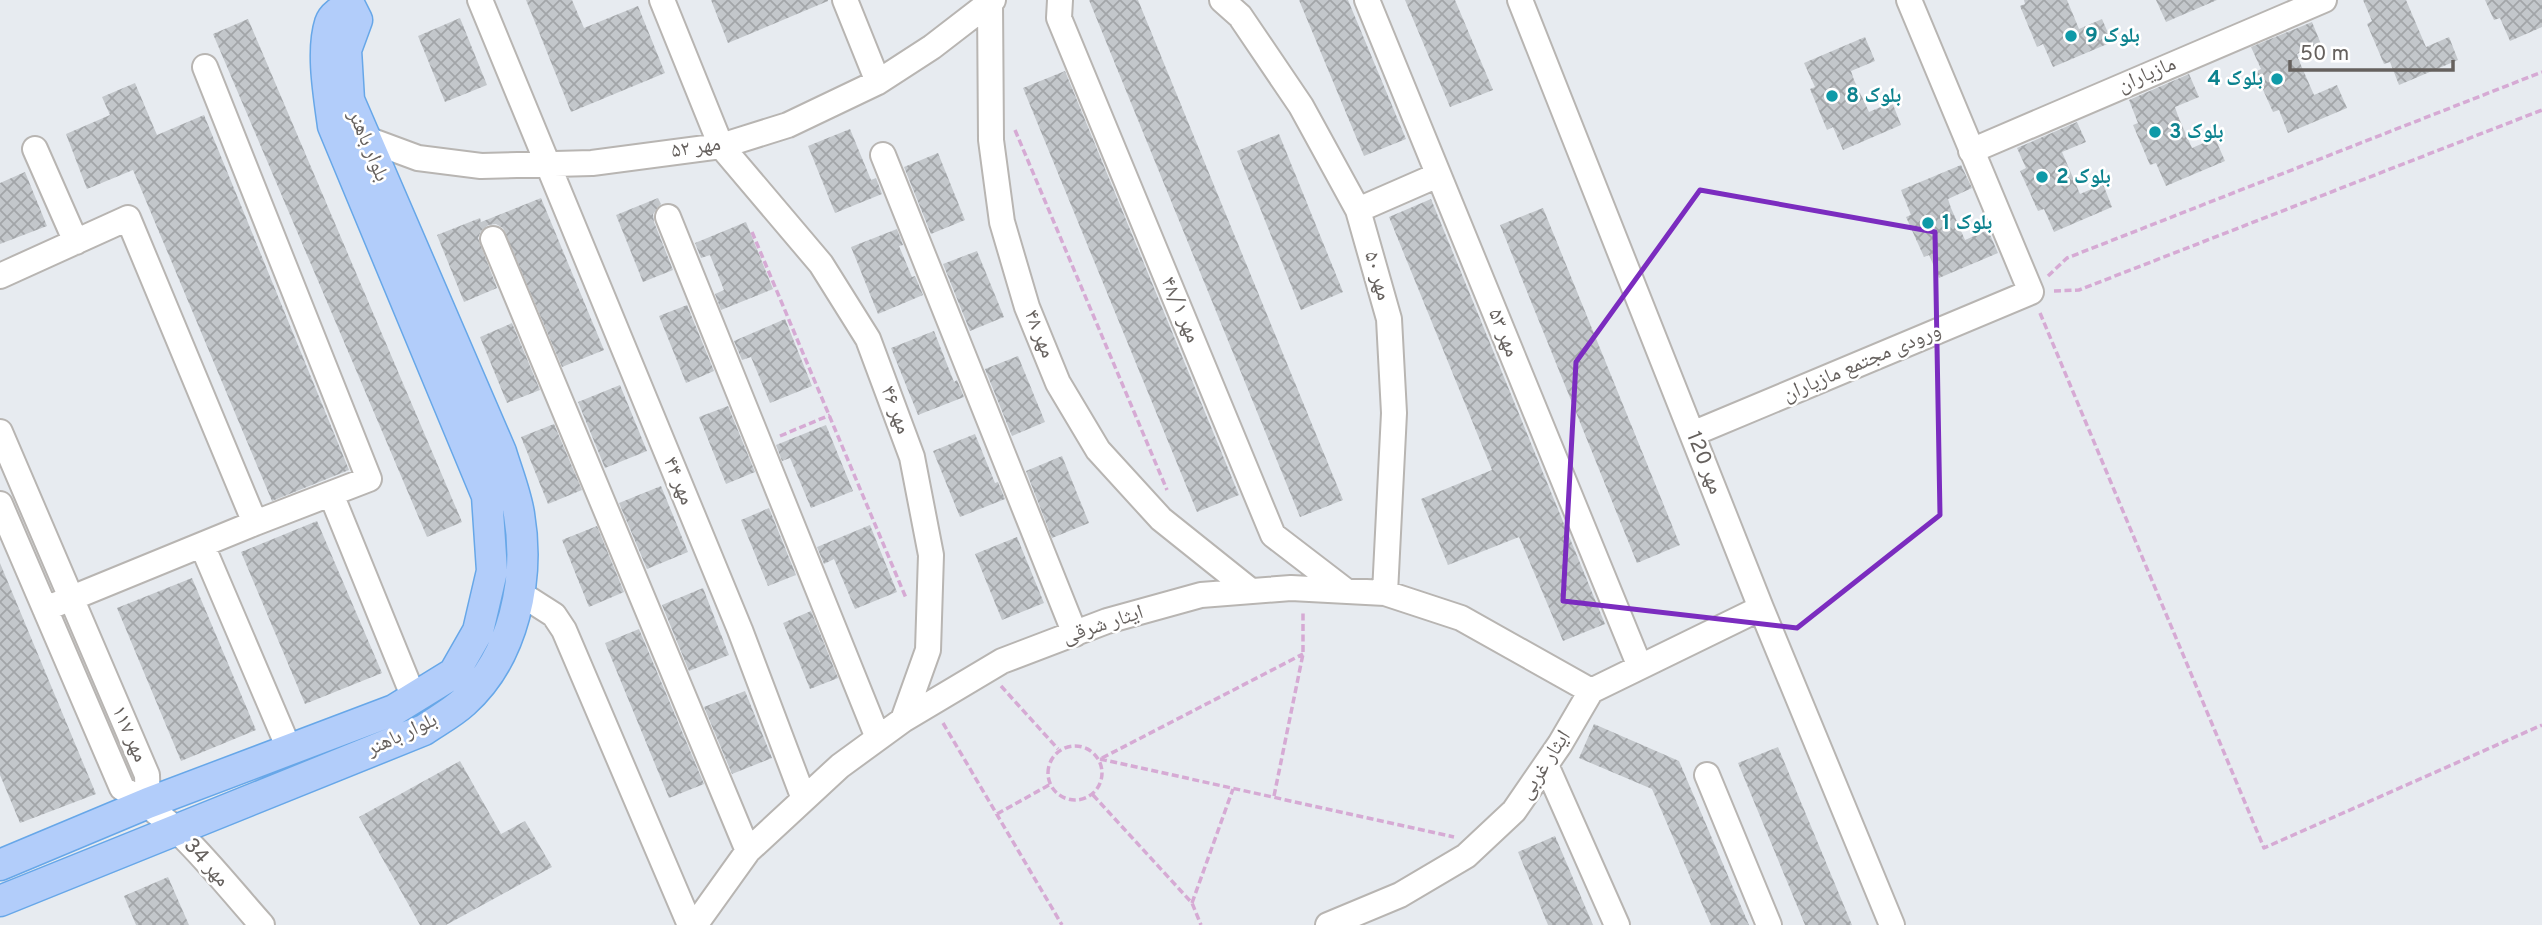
<svg xmlns="http://www.w3.org/2000/svg" width="2542" height="925" viewBox="0 0 2542 925" font-family="Overpass,'Noto Naskh Arabic',sans-serif">
	<style>
		.building { fill: url(#building-cross-hatch) }
		.lines { fill: none; stroke-linecap: round; stroke-linejoin: round }
		.minor-casing { stroke: #b8b5b2; stroke-width: 28 }
		.major-casing { stroke: #67a7e8; stroke-width: 33 }
		.path { stroke: #d6aad4; stroke-width: 3.5; stroke-dasharray: 7 3.5; stroke-linecap: butt }
		.minor { stroke: #fff; stroke-width: 24 }
		.major { stroke: #b2cdfa; stroke-width: 30 }
		.marked { fill: none; stroke: #7b2cbf; stroke-width: 5; stroke-linejoin: round }
		.culture-dot { fill: #0f9aa8; stroke: #fff; stroke-width: 2.5 }
		.labels { text-anchor: middle; dominant-baseline: central; stroke-width: 5; stroke-linejoin: round; paint-order: stroke }
		.culture-label { font-size: 21px; font-weight: bold; fill: #0d838f; stroke: #fff; text-anchor: start }
		.street-label { font-size: 21px; fill: #66615e; stroke: #fff }
	</style>
	<defs>
		<pattern id="building-cross-hatch" width="8" height="8" patternUnits="userSpaceOnUse" patternTransform="scale(1.75)"><rect width="8" height="8" fill="#c3c7cb"/><path d="M0 0l8 8M0 8l8-8" fill="none" stroke="#a2a5a8"/></pattern>
	</defs>
	<rect width="100%" height="100%" fill="#e7ebf0"/>
	<path class="building" d="M526,0h46l12,28 54,-22 27,67 -94,39z
		M711,0h117v1l-100,42z
		M1089,0h49l205,500 -43,17z
		M1299,0h49l58,139 -42,17z
		M1405,0h50l38,90 -43,17z
		M2024,0h43l12,29 23,-10 10,23 -59,25 -10,-23 -6,3 -17,-41 5,-2z
		M2156,0h61l-51,22z
		M2363,0h43l20,47 23,-10 9,23 -59,25 -9,-23 -6,2 -17,-40 5,-3z
		M2485,0h57v27l-32,14 -10,-23 -6,2z
		M460,18l27,67 -42,17 -27,-66z
		M248,19l214,503 -35,15 -214,-503z
		M2312,22l9,22 -24,10 3,9 14,32 23,-10 10,23 -59,25 -9,-23 -6,2 -18,-40 6,-3 -10,-22z
		M1865,37l10,24 -24,10 3,9 15,32 23,-10 9,23 -58,25 -10,-23 -6,3 -17,-41 5,-2 -11,-24z
		M1065,71l174,424 -42,17 -174,-424z
		M2189,74l10,23 -24,10 3,9 14,32 23,-10 10,23 -59,25 -10,-23 -6,2 -17,-40 5,-2 -9,-23z
		M135,83l22,52 47,-20 145,355 -77,31 -139,-331 -46,19 -21,-55 44,-19 -8,-18z
		M2077,122l9,20 -24,10 18,42 23,-10 9,23 -58,25 -10,-23 -6,2 -18,-40 6,-3 -9,-20z
		M850,129l21,51 5,-2 6,16 -47,19 -27,-67z
		M1279,134l64,158 -42,18 -64,-159z
		M938,153l27,67 -34,14 -27,-67z
		M1961,165l11,23 -24,11 3,9 14,32 23,-10 10,23 -59,25 -10,-23 -5,2 -18,-40 5,-2 -10,-25z
		M25,172l22,54 -47,18v-61z
		M541,198l63,152 -42,17 -59,-139 -7,-4 -8,1 -7,6 -3,7 19,50 -33,14 -27,-67 43,-17 1,4z
		M658,198l3,6 -8,10 1,8 19,48 -30,12 -27,-67z
		M1431,199l174,425 -42,17 -44,-104 -71,28 -27,-66 71,-29 -103,-253z
		M1543,208l137,337 -43,18 -137,-338z
		M746,222l27,67 -52,21 -6,-16 9,-4 -14,-35 -9,3 -6,-15z
		M897,229l6,16 -4,1 13,31 3,-1 8,19 -45,19 -27,-67z
		M977,251l27,66 -34,14 -27,-67z
		M687,305l27,66 -28,12 -27,-67z
		M785,319l27,67 -42,17 -19,-46 -9,3 -8,-19z
		M512,323l28,67 -33,13 -27,-66z
		M934,331l20,51 3,-2 7,17 -46,18 -27,-67z
		M1018,356l27,66 -33,14 -27,-67z
		M620,385l27,66 -42,17 -27,-66z
		M728,406l27,66 -29,12 -27,-67z
		M554,424l28,66 -34,14 -27,-67z
		M826,425l27,66 -42,17 -21,-50 -8,3 -6,-16z
		M975,434l20,49 3,-1 7,17 -45,18 -27,-66z
		M1062,456l27,67 -37,15 -26,-67z
		M661,486l27,66 -41,17 -28,-66z
		M769,508l27,67 -28,11 -27,-66z
		M317,521l65,152 -77,31 -64,-152z
		M870,525l27,67 -42,17 -21,-50 -10,5 -7,-17z
		M597,526l27,66 -35,15 -27,-67z
		M1017,537l27,66 -42,17 -27,-66z
		M0,563l96,231 -76,29 -20,-48z
		M192,578l64,152 -75,31 -64,-153z
		M703,588l26,67 -40,16 -27,-66z
		M811,611l27,67 -28,11 -27,-66z
		M639,629l65,155 -35,14 -64,-155z
		M745,691l27,67 -40,16 -28,-67z
		M1594,724l85,37 70,164h-38l-59,-136 -73,-31z
		M1778,747l74,178h-47l-67,-162z
		M460,761l41,73 24,-13 27,46 -106,58h-26l-61,-108z
		M1555,836l38,89h-45l-30,-73z
		M168,877l21,48h-53l-12,-29z"/>
	<g class="lines">
		<g class="minor-casing">
			<path id="minor" d="M480,0l260,630 64,169
				M662,0l59,146 100,118 47,75 44,118 19,98 -3,95 -25,70
				M845,0l33,82
				M1060,0l-1,18 214,517 73,56
				M1222,0l18,16 61,90 57,104 31,109 5,94 -9,180
				M1367,0l273,667
				M1520,0l241,608 131,317
				M990,3l1,137 11,82 25,85 31,76 40,67 63,69 90,72
				M205,67l164,412 -114,44
				M364,138l54,20 63,8 111,-3 129,-17 67,-21 90,-43 54,-35 61,-47
				M35,149l41,93
				M1971,151l353,-151
				M883,155l192,479
				M1358,210l80,-35
				M668,217l210,521
				M493,239l255,612
				M0,276l128,-58 127,305 -210,86
				M0,432l147,343 1,28
				M1692,434l339,-142 -122,-292
				M331,494l83,204
				M0,504l122,284c56,33 97,89 140,137
				M202,545l88,206
				M518,592l36,23 10,15 126,295
				M1546,765l71,160
				M1707,775l62,150
				M695,925l53,-74 92,-85 63,-46 99,-59 105,-40 94,-26 90,-7 94,5 76,25 130,73
				M1328,925l72,-30 66,-39 48,-45 46,-67 31,-53 170,-83"/>
		</g>
		<g class="major-casing">
			<path id="major" d="M0,865l148,-62 246,-93 60,-37 24,-42 14,-60 -5,-75 -154,-370c-4,-30 -12,-75 -3,-103 3,-9 13,-13 20,-17l7,14 -11,30 3,50 152,352c6,20 15,42 18,62 11,65 -5,143 -55,188 -12,11 -27,19 -40,28l-424,171"/>
		</g>
		<path class="path" d="M1015,130l152,360
			M752,232l154,366
			M2048,276l19,-18 475,-186
			M2054,291l25,-1 463,-180
			M2040,313l224,535 278,-123
			M780,436l50,-21
			M1001,686l57,63
			M943,723l119,202
			M1048 773a27 27 0 1 1 54 0a27 27 0 1 1-54 0Z
			M1102,758l201,-104
			M1100,759l354,78
			M1093,795l99,108 9,22
			M1274,796l29,-142v-43
			M997,814l52,-29
			M1192,903l41,-114"/>
		<use href="#minor" class="minor"/>
		<use href="#major" class="major"/>
	</g>
	<path class="marked" d="M1700,190l235,42 5,283 -143,113 -234,-27 13,-239z"/>
	<g class="culture-dot">
		<circle cx="2071" cy="36" r="7"/>
		<circle cx="2277" cy="79" r="7"/>
		<circle cx="1832" cy="96" r="7"/>
		<circle cx="2155" cy="132" r="7"/>
		<circle cx="2042" cy="177" r="7"/>
		<circle cx="1928" cy="223" r="7"/>
	</g>
	<g class="labels">
		<g class="culture-label">
			<text x="2085" y="36">بلوک 9</text>
			<text x="2263" y="79" text-anchor="end">بلوک 4</text>
			<text x="1846" y="96">بلوک 8</text>
			<text x="2169" y="132">بلوک 3</text>
			<text x="2056" y="177">بلوک 2</text>
			<text x="1942" y="223">بلوک 1</text>
		</g>
		<g class="street-label">
			<text transform="translate(2147 75) rotate(-23)">مازیاران</text>
			<text transform="translate(368 146) rotate(67)">بلوار باهنر</text>
			<text transform="translate(696 148) rotate(-9)">مهر ۵۲</text>
			<text transform="translate(1377 276) rotate(74)">مهر ۵۰</text>
			<text transform="translate(1180 310) rotate(67)">مهر ۴۸/۱</text>
			<text transform="translate(1503 333) rotate(68)">مهر ۵۳</text>
			<text transform="translate(1039 334) rotate(68)">مهر ۴۸</text>
			<text transform="translate(1862 363) rotate(-23)">ورودی مجتمع مازیاران</text>
			<text transform="translate(895 410) rotate(69)">مهر ۴۶</text>
			<text transform="translate(1704 463) rotate(68)">مهر 120</text>
			<text transform="translate(678 481) rotate(68)">مهر ۴۴</text>
			<text transform="translate(1103 625) rotate(-18)">ایثار شرقی</text>
			<text transform="translate(129 734) rotate(66)">مهر ۱۱۷</text>
			<text transform="translate(402 735) rotate(-25)">بلوار باهنر</text>
			<text transform="translate(1545 765) rotate(-57)">ایثار غربی</text>
			<text transform="translate(206 863) rotate(48)">مهر 34</text>
		</g>
	</g>
	<path d="M2290 60v10h163v-10" fill="none" stroke="#66615e" stroke-width="3.5"/>
	<text x="2300" y="60" font-size="21" fill="#66615e" stroke="#ffffff" stroke-width="5" paint-order="stroke">50 m</text>
</svg>
